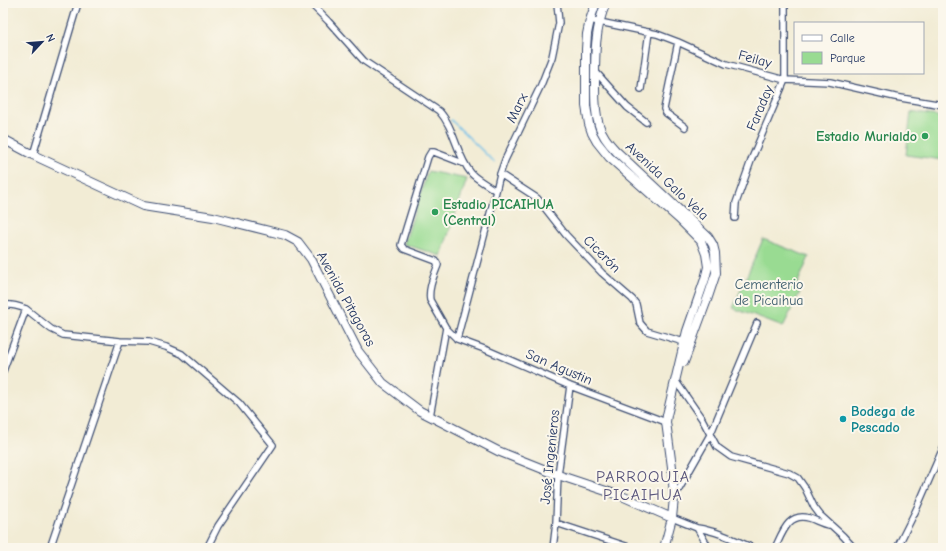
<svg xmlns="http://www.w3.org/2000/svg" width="946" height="551" viewBox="0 0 946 551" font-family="'Comic Neue',sans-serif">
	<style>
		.green { fill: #99db92; stroke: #5a8578 }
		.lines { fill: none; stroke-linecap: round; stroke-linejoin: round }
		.stream { stroke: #6ec0ea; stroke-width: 1.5 }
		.street-casing { stroke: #3b4b70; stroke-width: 8 }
		.secondary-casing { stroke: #3b4b70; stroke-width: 10 }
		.street { stroke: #fff; stroke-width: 5.5 }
		.secondary { stroke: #fff; stroke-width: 8 }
		.leisure-dot { fill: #2e9e5b; stroke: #fbf7ec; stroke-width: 1.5 }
		.culture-dot { fill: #0f9aa8; stroke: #fbf7ec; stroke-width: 1.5 }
		.labels { text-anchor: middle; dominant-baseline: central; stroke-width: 4; stroke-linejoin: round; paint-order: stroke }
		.street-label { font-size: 14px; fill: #1b2f5e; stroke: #fbf7ec }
		.leisure-label { font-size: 14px; font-weight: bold; fill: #27864d; stroke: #fbf7ec; text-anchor: end }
		.park-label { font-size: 14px; fill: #3a5a6b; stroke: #fbf7ec }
		.culture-label { font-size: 14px; font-weight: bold; fill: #0d838f; stroke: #fbf7ec; text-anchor: start }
		.quarter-label { font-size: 16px; letter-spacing: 1px; fill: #58547b; stroke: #fbf7ec }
	</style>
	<rect width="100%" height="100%" fill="#fbf7ec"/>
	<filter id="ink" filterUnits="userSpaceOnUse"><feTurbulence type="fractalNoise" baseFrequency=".025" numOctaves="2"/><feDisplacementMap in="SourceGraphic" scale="8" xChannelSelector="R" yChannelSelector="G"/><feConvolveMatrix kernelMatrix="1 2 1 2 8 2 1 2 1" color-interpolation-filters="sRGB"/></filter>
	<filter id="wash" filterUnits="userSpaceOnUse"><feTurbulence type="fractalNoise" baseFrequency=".012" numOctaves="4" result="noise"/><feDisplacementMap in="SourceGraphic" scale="16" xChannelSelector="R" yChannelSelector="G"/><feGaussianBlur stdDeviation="0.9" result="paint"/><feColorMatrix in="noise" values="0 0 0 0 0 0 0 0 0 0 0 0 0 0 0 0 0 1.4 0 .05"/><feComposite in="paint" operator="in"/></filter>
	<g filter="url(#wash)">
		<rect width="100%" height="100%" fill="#f2ecd5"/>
		<path class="green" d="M911,112l32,5v43l-37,-5z
			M428,171l39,8 -26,77 -37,-12z
			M763,239l46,18 -14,32 5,3 -17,35 -50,-19z"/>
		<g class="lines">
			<path class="stream" d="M451,120l43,42"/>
		</g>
	</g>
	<g filter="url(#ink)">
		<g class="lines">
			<g class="street-casing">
				<path id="street" d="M310,3l18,18 36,40 75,50c16,17 17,44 32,62 6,7 17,12 25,18l4,-17 5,-14 36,-75 11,-28 7,-34 -2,-20
					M590,20l67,14 21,8 48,22 59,16 45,2 65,15 48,8
					M678,42l-14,67 2,4 19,14
					M595,71l32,36 19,15
					M641,89l8,-57
					M33,155l45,-152
					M465,164l-31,-12h-3l-3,5 -27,88 3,4 32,12 2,4c-4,11 -10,23 -8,35l16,28 11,11 30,11 83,36 96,36
					M500,174l37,24 29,37 36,38 30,26 4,5 4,19 7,8 37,11
					M735,218l1,-15 16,-45 33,-78v-77
					M3,305c8,-1 15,1 23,4l-23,62
					M26,309l25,20 12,6 57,6 29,1 17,5 16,7 57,49 34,42 -55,81 -11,22
					M457,339l39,-148
					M675,380l27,39 15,28 14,10 58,16 9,5 7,10 9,19 6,8 23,21 11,12
					M430,416l16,-88
					M674,498l37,-65 46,-110
					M672,518l25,10 12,20
					M556,523l76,25
					M697,528c20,3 38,12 56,20
					M50,548l70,-207
					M553,548l3,-25 2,-48 12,-89
					M775,548c7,-14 13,-36 34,-30 7,2 12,6 20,7
					M897,548l19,-38 27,-62"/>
			</g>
			<g class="secondary-casing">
				<path id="secondary" d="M596,3l-6,17 -3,14 -1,15v57l3,18 3,9 5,9 12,15 70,62 22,22 5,13 2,13 -3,12 -18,52 -20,84 -1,7 6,45 2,31 -2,20 -8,30
					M606,3c-12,26 -11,57 -11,85 0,13 0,25 4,37 3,10 9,18 17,26l92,86 5,8 2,8 1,20 -8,24 -24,65
					M3,139l30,16 110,51 70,11 72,18 13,7 13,17 47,92 25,32 37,28 78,40 60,24 66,22 48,21"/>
			</g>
			<use href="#street" class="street"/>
			<use href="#secondary" class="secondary"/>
		</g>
	</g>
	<g class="leisure-dot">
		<circle cx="925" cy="136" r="4"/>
		<circle cx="435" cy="212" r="4"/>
	</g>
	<circle class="culture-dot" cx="843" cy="419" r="4"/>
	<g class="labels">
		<g class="street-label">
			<text transform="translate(755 59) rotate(15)">Feilay</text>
			<text transform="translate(517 108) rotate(-64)">Marx</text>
			<text transform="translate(760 108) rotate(-67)">Faraday</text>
			<text transform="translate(667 181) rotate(43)">Avenida Galo Vela</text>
			<text transform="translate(602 254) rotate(45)">Cicerón</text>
			<text transform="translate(346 299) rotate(61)">Avenida Pitagoras</text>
			<text transform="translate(559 367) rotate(23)">San Agustin</text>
			<text transform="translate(550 457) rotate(-84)">José Ingenieros</text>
		</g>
		<g class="leisure-label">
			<text x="917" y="136">Estadio Murialdo</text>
			<text x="443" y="204" text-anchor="start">Estadio PICAIHUA<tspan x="443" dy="16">(Central)</tspan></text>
		</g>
		<g class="park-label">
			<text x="769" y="284">Cementerio<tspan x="769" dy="16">de Picaihua</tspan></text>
		</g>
		<g class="culture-label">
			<text x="851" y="411">Bodega de<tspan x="851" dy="16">Pescado</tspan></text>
		</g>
		<g class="quarter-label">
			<text x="643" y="477">PARROQUIA<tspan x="643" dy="18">PICAIHUA</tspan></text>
		</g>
	</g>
	<rect width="946" height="551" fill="none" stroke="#fbf7ec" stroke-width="16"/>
	<rect x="794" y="22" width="130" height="52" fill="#fbf7ec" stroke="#a1a7b3"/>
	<rect x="802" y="35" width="20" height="6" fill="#ffffff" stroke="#a1a7b3"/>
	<text x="830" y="42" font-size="12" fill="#1b2f5e">Calle</text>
	<rect x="802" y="52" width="20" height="12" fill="#99db92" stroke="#a1a7b3"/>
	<text x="830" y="62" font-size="12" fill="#1b2f5e">Parque</text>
	<g transform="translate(42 42) rotate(64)" stroke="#fbf7ec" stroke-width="3" paint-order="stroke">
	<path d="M0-3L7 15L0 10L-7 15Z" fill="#1b2f5e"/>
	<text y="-6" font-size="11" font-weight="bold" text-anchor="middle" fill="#1b2f5e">N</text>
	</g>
</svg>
